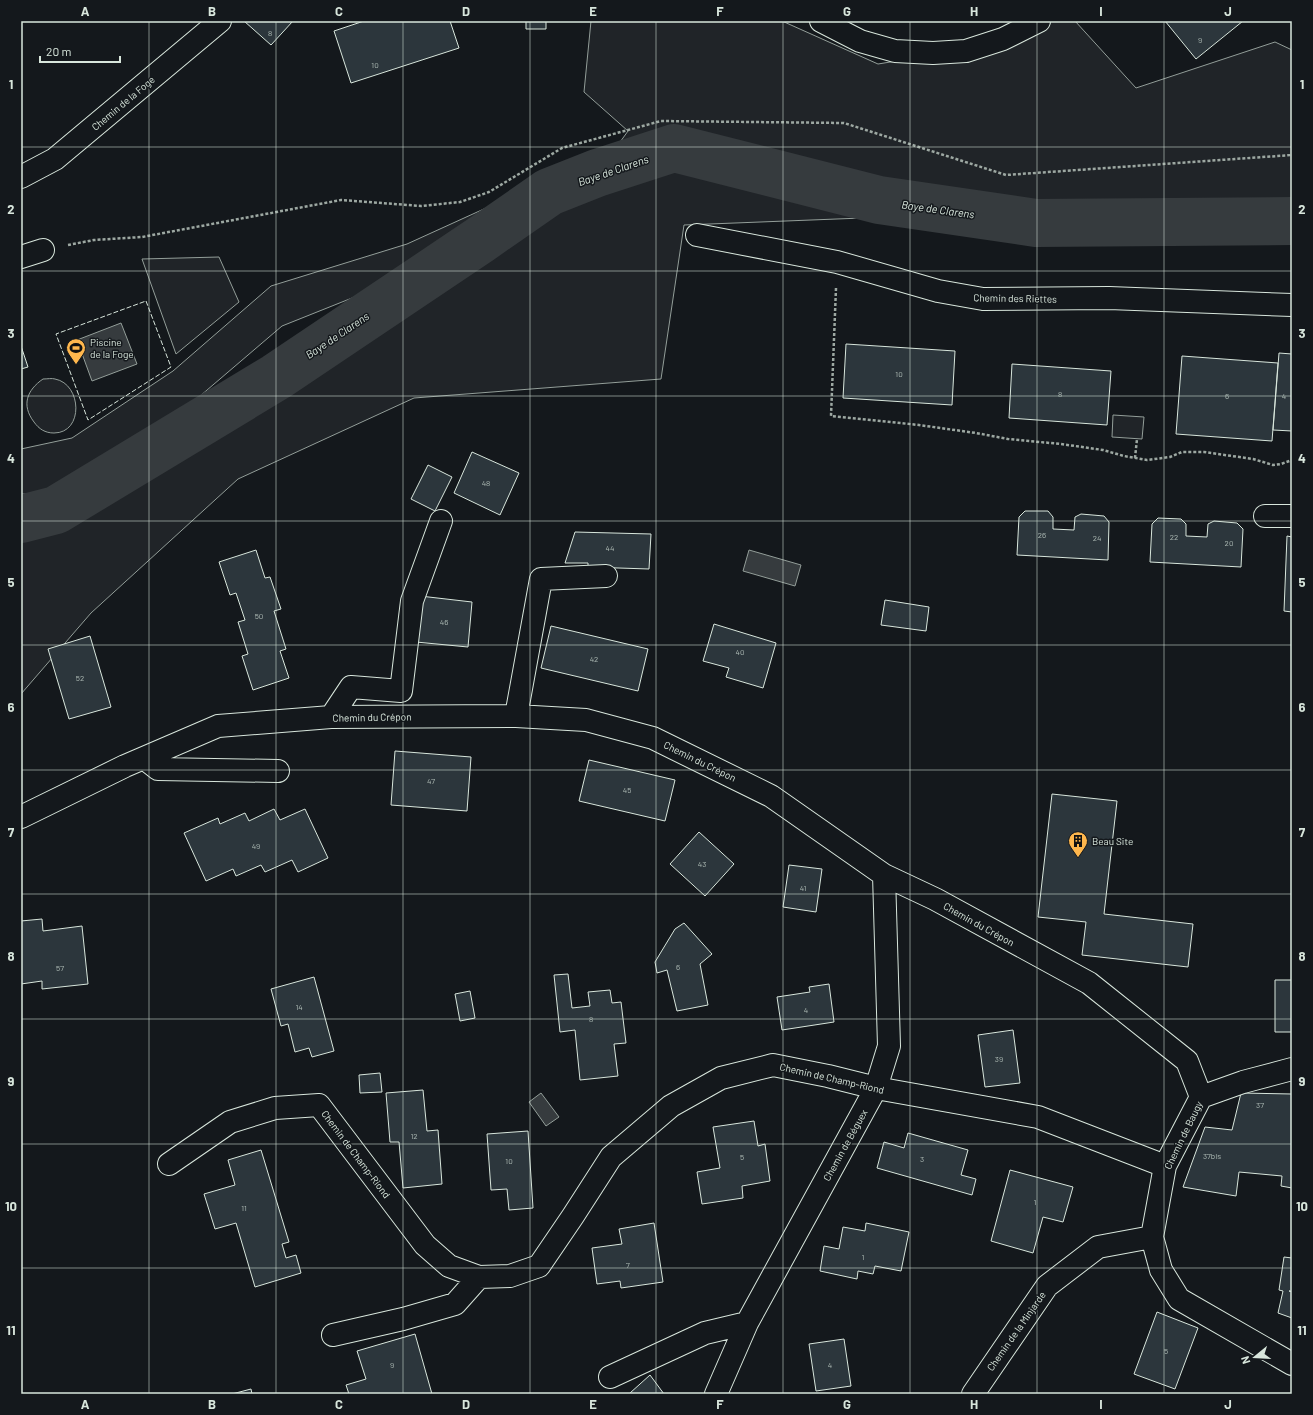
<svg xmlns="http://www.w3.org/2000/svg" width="1313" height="1415" viewBox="0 0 1313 1415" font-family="Barlow,sans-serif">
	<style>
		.green { fill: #202428; stroke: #939e99 }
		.water { fill: #363b3e; stroke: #939e99 }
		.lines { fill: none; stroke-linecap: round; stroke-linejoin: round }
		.river { stroke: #363b3e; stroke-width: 48 }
		.building { fill: #2c363c; stroke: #d8e6dc }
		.minor-casing { stroke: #d8e6dc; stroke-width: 24 }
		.path { stroke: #9da8a2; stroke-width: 2.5; stroke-dasharray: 3 2; stroke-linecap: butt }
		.minor { stroke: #14181c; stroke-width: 22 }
		.fence { stroke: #d8e6dc; stroke-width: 1; stroke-dasharray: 5 2; stroke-linecap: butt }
		.grid { fill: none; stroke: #d8e6dc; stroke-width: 1; stroke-opacity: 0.55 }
		.labels { text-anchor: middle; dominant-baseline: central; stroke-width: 3; stroke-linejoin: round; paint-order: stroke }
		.number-label { font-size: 8px; fill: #adbab4 }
		.street-label { font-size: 10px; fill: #d8e6dc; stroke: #14181c }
		.poi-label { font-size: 10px; fill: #d8e6dc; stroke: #14181c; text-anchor: start }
		.water-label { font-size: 11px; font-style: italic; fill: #d8e6dc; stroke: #14181c }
		.neatline { fill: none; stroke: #d8e6dc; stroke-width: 1.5 }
		.grid-label { font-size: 13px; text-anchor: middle; font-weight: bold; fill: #d8e6dc }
	</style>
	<rect width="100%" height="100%" fill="#14181c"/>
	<path class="green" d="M591,21h191l96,43 123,-20 49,-23h25l61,67 139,-46 17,8v159l-55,21 -171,-20 -382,15 -23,154 -247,19 -176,81 -147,134 -70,81v-167l35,-32 -35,-1v-45l51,-11 101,-67 98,-85 136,-42 101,-46 -101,78 -125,50 -96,82 46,-15 167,-79 183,-119 46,-64 -44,-39z
		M219,257l20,45 -63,52 -34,-95z
		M43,379c4,0 9,-1 12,0 27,5 29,54 -1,54 -9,0 -15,-4 -20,-11 -13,-17 -7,-32 9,-43z
		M1113,415l31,2 -2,22 -30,-2z"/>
	<path class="water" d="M121,323l16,41 -45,17 -15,-41z
		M749,550l52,15 -6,21 -52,-15z
		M541,1093l18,24 -13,9 -17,-24z"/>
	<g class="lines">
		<path class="river" d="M21,519l35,-9 220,-133 204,-137 69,-48 48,-19 77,-25 205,52 157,23 256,-2"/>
	</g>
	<path class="building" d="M244,21h49l-22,24z
		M364,21h86l9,27 -108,35 -17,-52z
		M526,21h20v8h-20z
		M1165,21h78l-47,38z
		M846,344l109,7 -3,54 -109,-7z
		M21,346l7,21 -7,2z
		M1279,353l13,1v77l-19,-1z
		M1182,356l96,7 -6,78 -96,-7z
		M1012,364l99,7 -4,54 -98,-7z
		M472,452l47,21 -19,42 -46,-22z
		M428,465l24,12 -17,34 -24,-12z
		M1025,511h23l5,6v12l21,1 1,-13 6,-3 23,2 5,6 -1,38 -91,-5 2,-38z
		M1158,518l23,1 5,5v12l21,1 1,-13 6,-3 23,2 6,6 -2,38 -91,-5 2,-38z
		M575,532l76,2 -2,35 -61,-2v-4h-23z
		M1287,536l5,1v75l-8,-1z
		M256,550l9,28 5,-1 11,32 -7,2 12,38 -6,2 9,27 -36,12 -11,-34 6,-2 -10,-32 7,-2 -9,-27 -6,2 -11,-33z
		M420,596l52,6 -4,45 -52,-5z
		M885,600l44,7 -3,24 -45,-6z
		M714,624l62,19 -13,45 -37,-11 3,-9 -26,-7z
		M551,626l97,23 -10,42 -97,-23z
		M90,636l21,71 -42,12 -21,-70z
		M395,751l76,6 -4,54 -76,-6z
		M589,760l86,20 -10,41 -86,-20z
		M1052,794l65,7 -13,113 89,10 -5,43 -106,-12 4,-33 -48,-5z
		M274,809l6,11 25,-11 23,49 -30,14 -6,-12 -27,12 -4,-7 -25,11 -3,-7 -27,12 -22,-48 34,-15 2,6 25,-11 4,8z
		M699,832l35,32 -29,32 -35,-32z
		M789,865l33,4 -6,43 -33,-5z
		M42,919l1,12 39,-5 6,58 -46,5v-8l-21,3v-63z
		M684,923l28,31 -12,10 8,41 -31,6 -10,-41 -10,3 -2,-11 20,-33z
		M568,974l4,34 18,-2 -2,-14 22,-2 2,13 9,-1 5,41 -12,1 4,32 -38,4 -5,-50 -15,2 -6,-57z
		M314,977l20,74 -22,6 -3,-9 -14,4 -7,-28 -7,2 -10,-37z
		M1275,980h17v52h-17z
		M829,984l5,38 -52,8 -5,-33 33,-5 -1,-5z
		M470,991l5,27 -15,3 -5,-27z
		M1013,1030l7,53 -35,4 -7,-52z
		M380,1073l2,19 -22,1 -1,-18z
		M423,1090l4,41 11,-1 4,54 -39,4 -4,-46h-9l-4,-49z
		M1241,1093l51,1v94l-11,-2 1,-10 -43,-4 -3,24 -53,-9 22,-60 27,3z
		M754,1121l4,25 7,-2 5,37 -28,5 1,12 -41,6 -5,-32 23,-4 -7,-41z
		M528,1131l5,77 -24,2 -2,-21 -16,1 -4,-56z
		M908,1133l60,17 -7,25 15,4 -4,16 -95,-27 7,-26 20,6z
		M261,1150l28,92 -7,2 4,14 10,-3 5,18 -46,14 -19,-64 -21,6 -11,-35 31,-9 -7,-25z
		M1010,1170l63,17 -10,35 -20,-5 -10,36 -42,-12z
		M654,1223l9,59 -42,6 -1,-7 -23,3 -5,-36 30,-4 -3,-15z
		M866,1223l43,9 -8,39 -26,-5 -2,8 -15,-3 -1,8 -37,-8 4,-25 15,3 4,-22 22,4z
		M1284,1257l8,1v33h-3l3,1v26l-14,-5 5,-22 -4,-1z
		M1157,1312l41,16 -23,61 -41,-15z
		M415,1334l17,60h-83l-3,-9 20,-6 -9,-28z
		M844,1339l7,47 -35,5 -7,-47z
		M650,1375l14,19h-35l1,-1z
		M251,1389l1,5h-20z"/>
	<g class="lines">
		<g class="minor-casing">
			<path id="minor" d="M821,21l39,20 35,10 38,2 33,-2 37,-12 36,-18
				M21,177l34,-18 165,-138
				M697,235l140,27 101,29 45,8 126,-1 183,7
				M21,257l22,-7
				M1265,516h27
				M516,716l25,-137 65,-3
				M331,717l20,-30 50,4 11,-90 29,-80
				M144,758l14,11 120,2
				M21,817l104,-51 93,-40 113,-9 185,-1 70,4 67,18 118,58 113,79 51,24 154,84 98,78 14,36 42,-15 49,-13
				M1201,1097l-36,69 -13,71 9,33 18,29 113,65
				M169,1164l61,-42 45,-14 44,-3 106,140 24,21 30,11 31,-1 29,-10 34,-50 38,-59 60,-51 50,-28 52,-13 55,11 48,12 162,29 127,49
				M333,1335l70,-16 52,-15 24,-27
				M610,1377l95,-44 42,-10
				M716,1394l31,-71 129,-235 13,-42 -5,-171
				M973,1394l74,-108 51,-39 54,-10"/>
		</g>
		<path class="path" d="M68,245l26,-5 48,-3 199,-37 80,6 39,-4 29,-10 73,-44 99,-27 183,2 162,52 286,-20
			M836,288l-5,128 88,9 57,8 32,6 53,5 42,6 21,6 23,4 23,-3 12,-5h22l49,7 20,6 8,-1 11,-4
			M1135,458l2,-19"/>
		<use href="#minor" class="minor"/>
		<path class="fence" d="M146,301l25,66 -83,53 -32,-86z"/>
	</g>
	<path class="grid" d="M149,21v1373M276,21v1373M403,21v1373M530,21v1373M656,21v1373M783,21v1373M910,21v1373M1037,21v1373M1164,21v1373M21,147h1271M21,271h1271M21,396h1271M21,521h1271M21,645h1271M21,770h1271M21,894h1271M21,1019h1271M21,1144h1271M21,1268h1271"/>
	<defs>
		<g id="stadium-pin" transform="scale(1)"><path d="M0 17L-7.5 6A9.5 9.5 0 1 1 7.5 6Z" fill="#ffb74d" stroke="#14181c"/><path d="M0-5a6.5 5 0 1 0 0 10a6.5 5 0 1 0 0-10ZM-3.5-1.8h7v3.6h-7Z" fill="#111"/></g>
		<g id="building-pin" transform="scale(1)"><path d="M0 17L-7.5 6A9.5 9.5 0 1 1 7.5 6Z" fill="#ffb74d" stroke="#14181c"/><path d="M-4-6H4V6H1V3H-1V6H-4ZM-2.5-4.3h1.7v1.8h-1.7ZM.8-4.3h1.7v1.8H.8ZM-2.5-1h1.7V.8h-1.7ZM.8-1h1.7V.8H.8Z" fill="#111"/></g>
	</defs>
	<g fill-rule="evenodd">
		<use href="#stadium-pin" x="76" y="348"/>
		<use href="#building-pin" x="1078" y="841"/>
	</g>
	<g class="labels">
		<g class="number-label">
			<text x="270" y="33">8</text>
			<text x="1200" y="40">9</text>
			<text x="375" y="65">10</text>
			<text x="899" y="374">10</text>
			<text x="1060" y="394">8</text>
			<text x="1227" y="396">6</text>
			<text x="1284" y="396">4</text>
			<text x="486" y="483">48</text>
			<text x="1042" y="535">26</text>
			<text x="1174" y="537">22</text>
			<text x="1097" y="538">24</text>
			<text x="1229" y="543">20</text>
			<text x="610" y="548">44</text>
			<text x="259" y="616">50</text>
			<text x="444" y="622">46</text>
			<text x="740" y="652">40</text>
			<text x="594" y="659">42</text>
			<text x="80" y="678">52</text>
			<text x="431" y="781">47</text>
			<text x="627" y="790">45</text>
			<text x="256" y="846">49</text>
			<text x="702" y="864">43</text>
			<text x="803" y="888">41</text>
			<text x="678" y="967">6</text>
			<text x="60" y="968">57</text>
			<text x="299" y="1007">14</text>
			<text x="806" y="1010">4</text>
			<text x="591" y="1019">8</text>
			<text x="999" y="1059">39</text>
			<text x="1260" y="1105">37</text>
			<text x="414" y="1136">12</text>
			<text x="1212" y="1156">37bis</text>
			<text x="742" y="1157">5</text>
			<text x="922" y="1159">3</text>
			<text x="509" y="1161">10</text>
			<text x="1035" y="1202">1</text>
			<text x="244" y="1208">11</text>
			<text x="863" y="1257">1</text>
			<text x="628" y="1265">7</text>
			<text x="1166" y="1351">5</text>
			<text x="392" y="1365">9</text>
			<text x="830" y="1365">4</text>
		</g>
		<g class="street-label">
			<text transform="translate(123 103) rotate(-40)">Chemin de la Foge</text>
			<text transform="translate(1015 298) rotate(1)">Chemin des Riettes</text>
			<text transform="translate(372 717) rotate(-1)">Chemin du Crépon</text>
			<text transform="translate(700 761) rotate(26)">Chemin du Crépon</text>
			<text transform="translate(979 924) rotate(29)">Chemin du Crépon</text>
			<text transform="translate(832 1078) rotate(13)">Chemin de Champ-Riond</text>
			<text transform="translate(1183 1135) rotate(-64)">Chemin de Baugy</text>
			<text transform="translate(845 1145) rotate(-61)">Chemin de Béguex</text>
			<text transform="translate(356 1154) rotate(53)">Chemin de Champ-Riond</text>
			<text transform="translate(1016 1331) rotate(-55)">Chemin de la Minjarde</text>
		</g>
		<g class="poi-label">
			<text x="90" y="342">Piscine<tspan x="90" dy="12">de la Foge</tspan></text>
			<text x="1092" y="841">Beau Site</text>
		</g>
		<g class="water-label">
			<text transform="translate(613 170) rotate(-19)">Baye de Clarens</text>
			<text transform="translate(938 209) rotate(8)">Baye de Clarens</text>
			<text transform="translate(337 335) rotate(-34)">Baye de Clarens</text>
		</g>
	</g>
	<rect width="1313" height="1415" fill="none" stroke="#14181c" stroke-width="44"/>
	<g transform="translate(1255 1357) rotate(252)" stroke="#14181c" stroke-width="3" paint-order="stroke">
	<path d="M0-3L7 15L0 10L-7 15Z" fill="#d8e6dc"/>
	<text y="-6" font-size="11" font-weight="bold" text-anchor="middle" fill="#d8e6dc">N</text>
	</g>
	<path d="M40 56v6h80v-6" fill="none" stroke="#d8e6dc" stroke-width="2"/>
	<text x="46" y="56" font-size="12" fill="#d8e6dc" stroke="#14181c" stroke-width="3" paint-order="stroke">20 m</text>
	<rect x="22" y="22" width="1269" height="1371" class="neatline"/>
	<g class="grid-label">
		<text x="85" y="16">A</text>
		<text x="212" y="16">B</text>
		<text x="339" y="16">C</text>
		<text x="466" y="16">D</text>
		<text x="593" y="16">E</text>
		<text x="720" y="16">F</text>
		<text x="847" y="16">G</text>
		<text x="974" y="16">H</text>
		<text x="1101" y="16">I</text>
		<text x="1228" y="16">J</text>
		<text x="11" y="89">1</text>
		<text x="1302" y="89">1</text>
		<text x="11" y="214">2</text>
		<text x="1302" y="214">2</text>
		<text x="11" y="338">3</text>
		<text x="1302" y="338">3</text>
		<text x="11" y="463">4</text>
		<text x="1302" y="463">4</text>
		<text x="11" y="587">5</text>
		<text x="1302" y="587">5</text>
		<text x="11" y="712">6</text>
		<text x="1302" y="712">6</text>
		<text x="11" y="837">7</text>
		<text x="1302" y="837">7</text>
		<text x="11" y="961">8</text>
		<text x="1302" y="961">8</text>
		<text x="11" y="1086">9</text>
		<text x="1302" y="1086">9</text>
		<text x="11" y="1211">10</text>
		<text x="1302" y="1211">10</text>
		<text x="11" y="1335">11</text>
		<text x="1302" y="1335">11</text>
		<text x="85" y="1409">A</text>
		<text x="212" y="1409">B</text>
		<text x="339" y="1409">C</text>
		<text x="466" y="1409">D</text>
		<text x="593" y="1409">E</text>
		<text x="720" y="1409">F</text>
		<text x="847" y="1409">G</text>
		<text x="974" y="1409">H</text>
		<text x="1101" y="1409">I</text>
		<text x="1228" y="1409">J</text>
	</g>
</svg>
